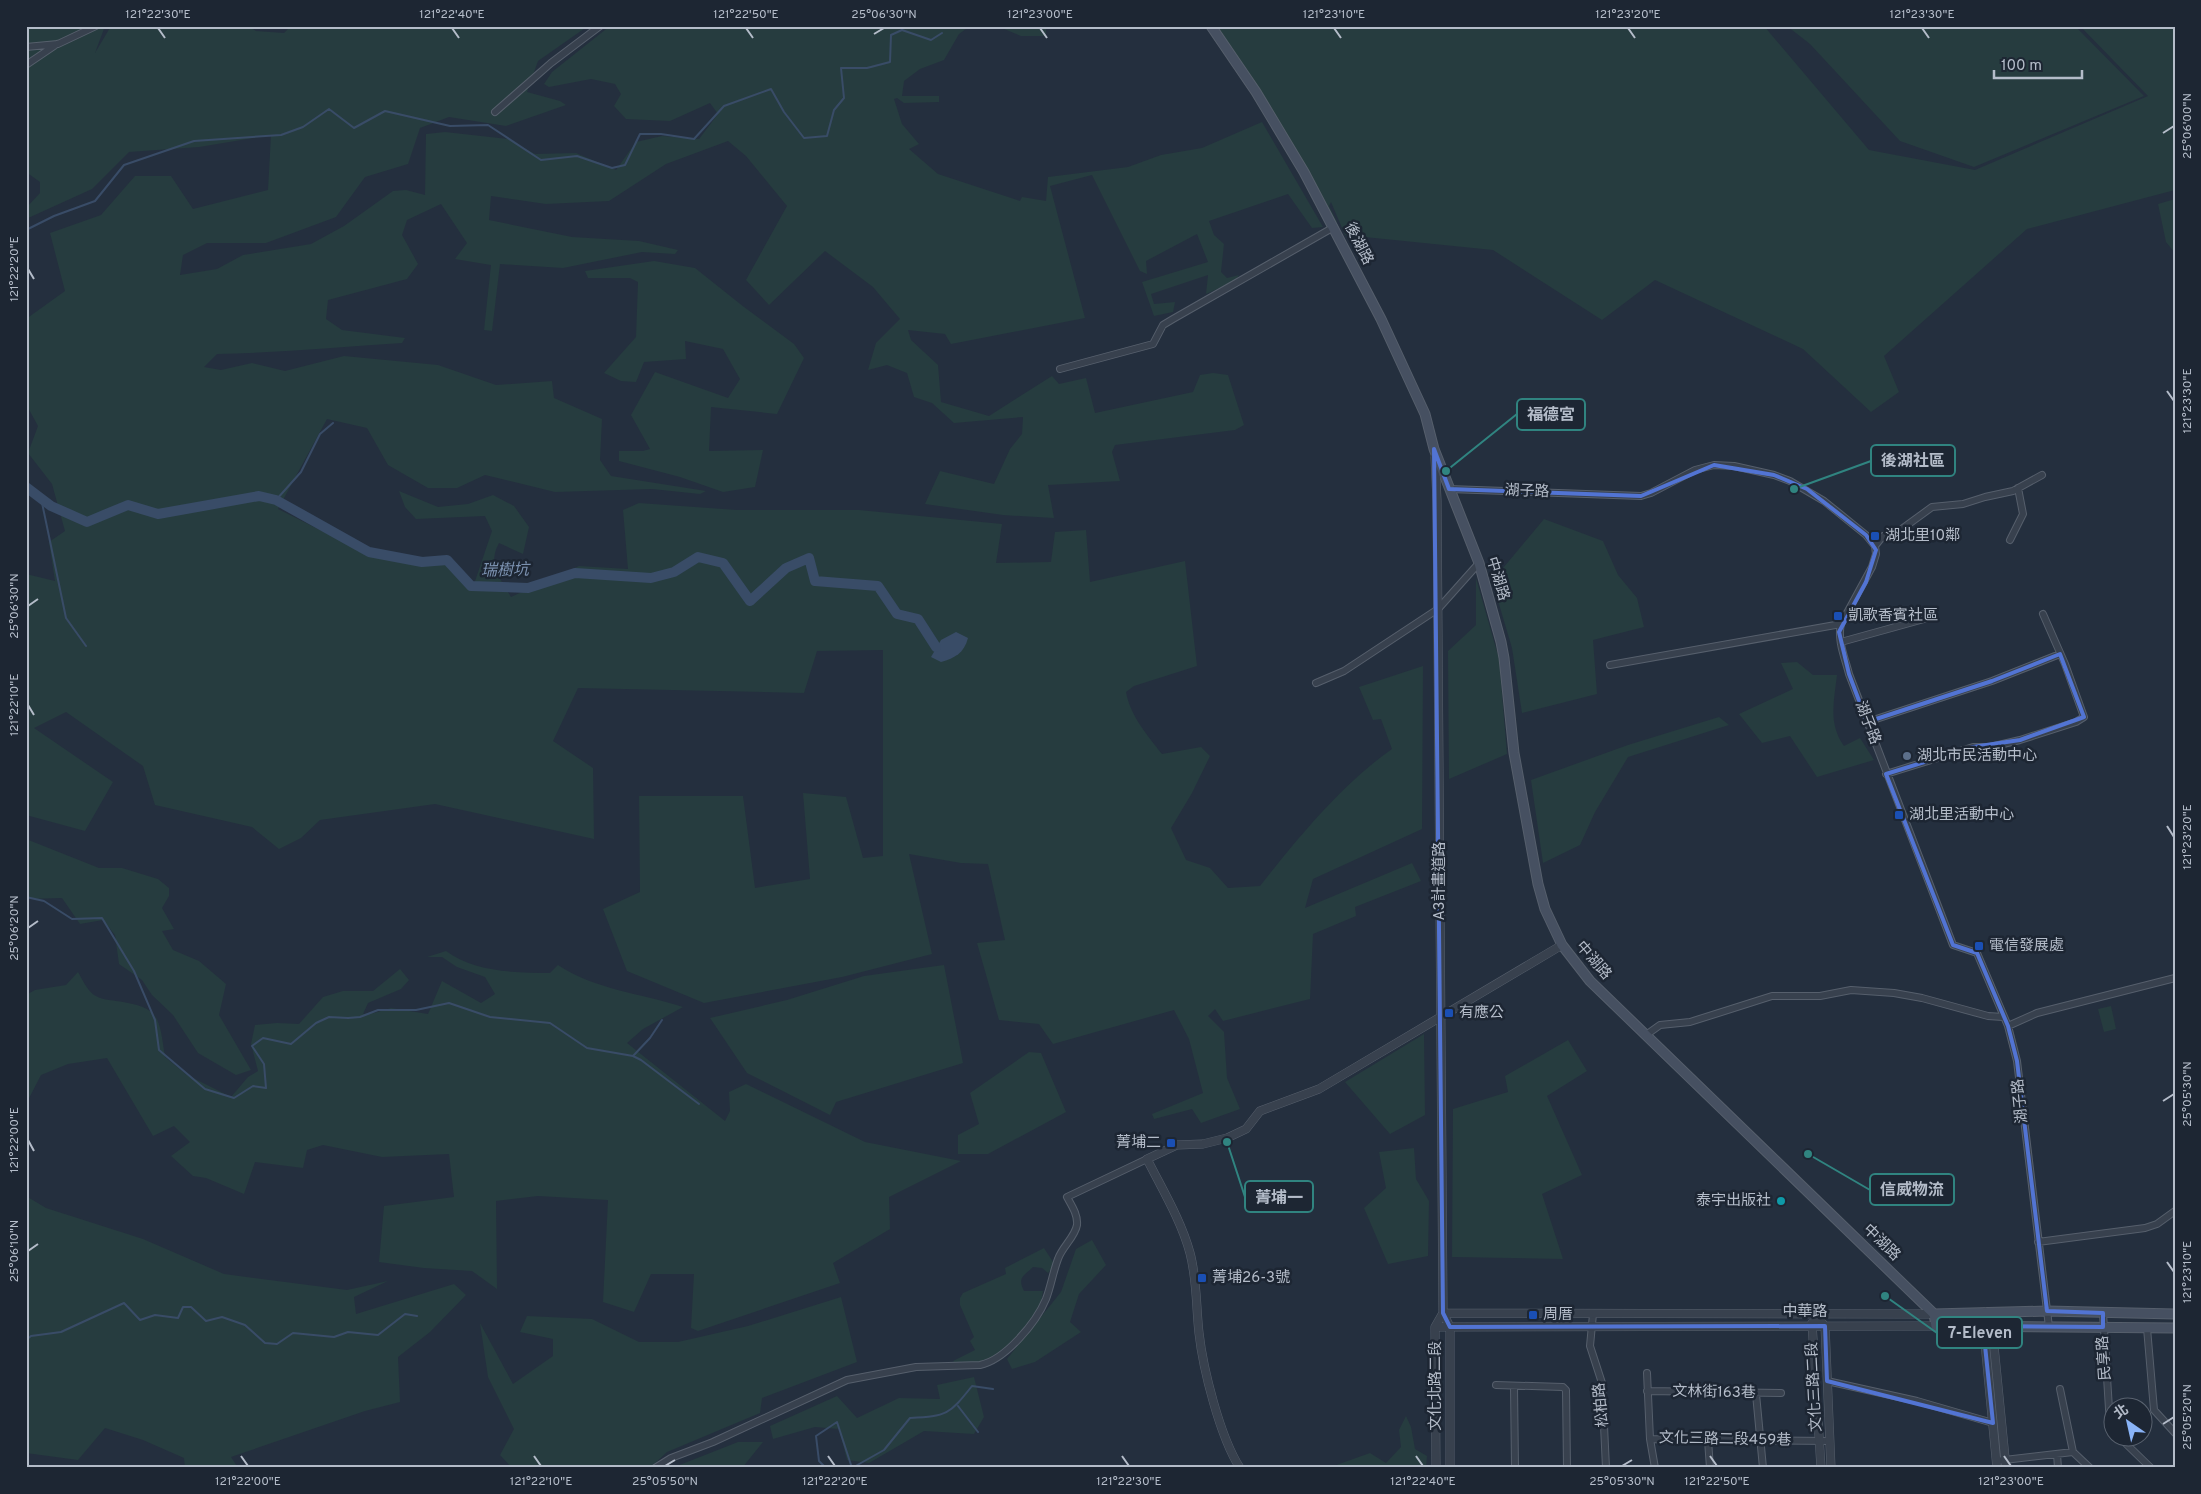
<svg xmlns="http://www.w3.org/2000/svg" width="2201" height="1494" viewBox="0 0 2201 1494" font-family="Overpass,'Noto Sans TC',sans-serif">
	<style>
		.green { fill: #263c3f }
		.water { fill: #394c67 }
		.lines { fill: none; stroke-linecap: round; stroke-linejoin: round }
		.stream { stroke: #394c67; stroke-width: 2 }
		.river { stroke: #394c67; stroke-width: 10 }
		.minor-casing { stroke: #565f6c; stroke-width: 8 }
		.tertiary-casing { stroke: #565f6c; stroke-width: 9 }
		.secondary-casing { stroke: #565f6c; stroke-width: 11 }
		.minor { stroke: #38414e; stroke-width: 6 }
		.tertiary { stroke: #38414e; stroke-width: 8 }
		.secondary { stroke: #465061; stroke-width: 9 }
		.marked { fill: none; stroke: #5274d3; stroke-width: 4; stroke-linejoin: round }
		.ticks { fill: none; stroke: #b4bcc9; stroke-width: 2 }
		.transit-dot { fill: #1a4fb4; stroke: #1d2633; stroke-width: 2 }
		.service-dot { fill: #5c6f8a; stroke: #1d2633; stroke-width: 2 }
		.culture-dot { fill: #0f9aa8; stroke: #1d2633; stroke-width: 2 }
		.labels { text-anchor: middle; dominant-baseline: central; stroke-width: 5; stroke-linejoin: round; paint-order: stroke }
		.street-label { font-size: 15px; fill: #b4bcc9; stroke: #1d2633 }
		.poi-label { font-size: 15px; fill: #b4bcc9; stroke: #1d2633; text-anchor: start }
		.water-label { font-size: 16px; font-style: italic; fill: #7c92b1; stroke: #1d2633 }
		.leader { fill: none; stroke: #308480; stroke-width: 2 }
		.callout-dot { fill: #308480; stroke: #1d2633; stroke-width: 2 }
		.callout { fill: #1d2633; stroke: #308480; stroke-width: 2 }
		.callout-label { font-size: 16px; text-anchor: middle; font-weight: bold; fill: #b4bcc9 }
		.neatline { fill: none; stroke: #b4bcc9; stroke-width: 2 }
		.ticks-label { font-size: 12px; text-anchor: middle; fill: #b4bcc9 }
	</style>
	<rect width="100%" height="100%" fill="#242f3e"/>
	<path class="green" d="M26,26h79l-10,27 16,-27h137l8,5 28,2 7,-7 124,2 1,-2h172l-50,35 -11,31 33,9 6,4 -60,21 -57,-9 -29,11 -12,36 -43,13 -29,40 -70,26h-59l-24,12 -3,20 37,-6 26,-14 68,-11 33,-18 49,-35 13,-1 19,5 1,-61 19,-2 63,7 27,15 41,-1 40,17 20,-28 26,-6 37,3 19,-25 -8,-11 -40,18 -44,-2 -12,-13 7,-12 -6,-10 -24,-5 -42,8 -5,-3 8,-12 58,-46h360l-11,8 -15,26 -24,9 -16,12 -2,15h37v6l-35,1 -7,-5 -3,1 8,25 17,20 -10,5 29,25 82,27 2,-4 24,4 2,-24 80,-10 33,-12 41,-7 60,-26 61,105 -11,1 -24,-34 -79,27 5,14 10,9 -3,28 6,6 12,-3 -4,6 -29,13 2,-19 -57,19 3,10 21,-2 -2,10 -19,4 -12,-34 66,-20 -11,-28 -51,27 1,13 -7,-3 -48,-96 -42,11 35,132 -134,26 -6,-10 -37,-4 3,10 27,25 3,37 48,14 63,-40 7,8 27,-6 9,35 98,-21 7,-17 13,-2 15,2 16,50 -9,5 -120,15 -3,7 8,29 -72,4 6,33 -51,-3 -78,-11 15,-33 54,13 16,-35 12,-15 1,-17 -69,6 -22,-20 -18,-6 -7,-24 -20,-8 -19,5 8,-27 24,-24 -27,-32 -48,-36 -56,54 -23,-25 41,-74 -41,-50 -18,-15 -62,23 -57,37 -63,3 -55,-8 -2,24 83,17 67,4 39,9 -3,4 -33,-2 -79,16 -63,-4 -8,67 -8,-1 7,-65 -36,-6 12,-16 -26,-39 -34,16 -5,15 16,29 -11,15 -79,21 -2,19 16,11 63,8 -3,5c-62,4 -123,10 -185,11l-13,13 17,3 31,-7 33,8 59,-15 94,9 58,20 56,-4 2,17 48,21 -2,41 11,16 95,15 -6,3 -48,-5 -97,3 -70,-17 -28,13h-29l-40,-23 -21,-37 -40,-9 -49,90 72,36 53,12 42,4 27,29 20,-59 -7,-15 -69,3 -11,-12 -6,-16 39,16 30,-3 25,-9 21,11 15,21 -6,27 -24,-11c-12,22 1,35 12,54l68,-31 49,3 -5,-59 16,-7 98,7h122l143,14 -6,39 55,-1 4,-30 31,-2 4,52 95,-21 12,105 -63,20 -8,6c4,23 21,43 36,62l39,-7 9,9 -18,37 -21,35 15,32 24,8 18,20 32,-2c37,-47 83,-103 132,-137l-11,-30 -8,1 -14,-33 64,-21 -1,163 -109,50 -8,29 107,-45 9,18 -66,26 1,9 -43,18 -3,65 -87,22 -8,-12 -7,7 16,16 3,46 13,31 -39,14 -9,-14 -38,10 -2,-5 51,-21 -14,-54 -15,-29 -121,34 -14,-20 -40,-4 -22,-77 28,-3 -17,-76 -27,-1 -52,-9 23,100 -90,23 -138,26 -77,-32 -24,-62 37,-17 -1,-96h104l12,92 55,-9 -7,-86 43,4 17,61 20,-2v-206l-66,1 -13,42 -226,-5 -25,53 40,27 1,71 -159,-35 -115,16 -19,18 -22,11 -27,-22 -97,-22 -12,-39 -77,-54 -32,16 79,54 -28,49 -59,-16v-241l29,7 -6,-39 16,-11 -13,-47 -24,-31 10,-27 -12,-22v-85l39,-28 -15,-58 51,-18 34,-39h36l22,33 75,-19 3,-55 -72,12 -70,5 -37,37 -66,30v-11l14,-15v-11l-14,-10z
		M997,26h49v10h-25z
		M1215,26h549l105,124 106,20 173,-74 -68,-70h95v164l-148,39 -143,127 15,36 -28,20 -68,-63 -148,-69 -53,40 -109,-70 -148,-15 -14,-33 -2,4 8,16h-3z
		M1787,26h288l69,70 -170,71 -74,-26 -90,-97z
		M2175,199v54l-9,-11 -8,-38z
		M654,261l41,7 49,39 50,37 10,14 -27,56 -66,-7 -2,44 54,-1 -8,37 -32,5 -43,-15 -61,-16v-10h24l7,-2 -19,-34 24,-43 73,26 12,-19 -17,-30 -38,-8 1,18 -42,3 -8,20 -15,-1 -17,-8 32,-36 2,-55 -8,-4h-42l-3,-7z
		M1544,519l59,22 15,34 19,23 7,29 -51,13 4,54 -75,19 -10,-65 -21,-71 8,-4z
		M1476,578l23,81 8,95 -58,25 -1,-128 28,-26z
		M1797,662l16,13h24c-3,26 -9,49 7,71l16,-8 14,22 -57,17 -27,-41 -28,7 -23,-29 54,-25 -12,-26z
		M1719,717l10,8 -101,32 -33,55 -15,33 -37,18 -12,-83 97,-35z
		M26,839l73,29h23l36,11 11,9v8l-7,12 12,21 -12,2 11,19 26,11 27,23 -7,31 32,55 -15,5 -38,-22 -25,-38 -21,-20 -10,-15 -23,-16 -4,-29 -12,-15 -23,4 -18,-26 -36,1z
		M446,951c28,21 70,22 104,22l8,-8c38,25 82,28 125,42l-40,22 -16,14 98,78 5,-10 -1,-19 17,-8 119,58 96,19 -72,36 1,32 -57,34 7,20 -142,48 -7,-3 3,-54h-43l-17,38 -31,-10 5,-102 -70,-4 -42,5 1,88 -25,-18 -48,-3 -45,-6 5,-56 70,-9 -5,-43 -67,3 -59,-12 -16,5 -4,18 -48,-6 -11,32 -38,-16 -13,-2 -22,-20 19,-14 -16,-16 -21,10 -46,-78 -39,6 -27,11 -15,29v-109l9,-5 31,-5 12,-13c4,7 9,18 16,23 6,4 15,5 22,6 44,6 43,15 49,56l22,18 44,22 17,-20 10,-6 -7,-27 4,-19 22,-2 22,1 24,-27 20,-6h30l27,-22 9,11 -8,9 -33,14 -5,11 11,-1 17,-5 37,6 14,-33 39,22 14,-9 -10,-17 -28,-10 -15,-10h-15z
		M944,965l19,98 -127,39 -6,13 -83,-42 -37,-55 77,-18 77,-24z
		M2111,1006l5,23 -12,3 -6,-23z
		M1424,1034l1,81 -35,19 -45,-52z
		M1568,1040l19,31 -40,25 35,79 -40,19 21,65 -111,-2 1,-148 55,-17 -3,-16z
		M1029,1052l12,1 25,59 -78,42h-30v-19l21,-11 -9,-31z
		M1414,1148l2,31 13,22 -1,55 -40,8 -24,-56 22,-20 -7,-36z
		M26,1196l20,12 97,31 81,35 123,16 41,-9 -34,16 2,17 98,-30 12,11 -36,37 -32,25 2,45 -35,9 -134,46 7,11h-53l-1,-10 -41,-18 -38,-12 -27,32 -52,-7z
		M1092,1240l14,25 -27,29 -9,28 11,10 -46,30 -23,7 -5,-10 54,-67 15,-43z
		M1044,1248l11,17 -7,8 -6,-5 -9,-1c-9,9 -16,10 -9,24h19l-3,18 -43,51 -41,5 -3,-4 22,-11 -5,-9 4,-4 -14,-32v-7l3,-5 43,-19 -1,-6z
		M841,1297l16,65 -95,36 -2,15 -93,39 -17,16h-138l-12,-13 14,-26 -26,-52 -8,-54 33,61 40,-28v-17l-33,-7 7,-16 65,3 47,23h39l70,-16z
		M974,1377l10,40 -10,17 -50,-3 -55,32 -22,-3 -8,-31 -24,-2 -42,12 -3,-13 67,-30 20,22 42,-20 41,1 -3,-14z
		M1406,1416l5,11 4,22 12,7 -1,12h-98l42,-15 16,10 15,-16 -2,-17z
		M738,1442h25l-21,26h-70z"/>
	<path class="water" d="M956,632l12,6c-4,15 -13,20 -27,24l-10,-5 10,-17z"/>
	<g class="lines">
		<path class="stream" d="M26,230l28,-14 41,-15 29,-36 70,-24 87,-6 22,-8 26,-18 25,19 31,-17 65,15 38,-1 53,35 36,-4 35,12 13,-3 15,-31h21l33,5 30,-33 47,-17 13,23 20,26 23,-2 7,-26 10,-12 -3,-30h26l23,-6 1,-27 11,-5 29,10 11,-7
			M41,498l25,120 20,28
			M276,500l25,-28 19,-38 13,-11
			M26,897l18,4 28,18 30,-1 32,53 21,49 4,30 46,39 29,9 19,-12 13,2 -2,-24 -12,-18 11,-8 28,6 25,-21 13,-6 19,1 12,-1 18,-7h38l33,-7 41,14 60,6 37,25 46,8 8,4 58,44
			M633,1056l17,-18 12,-18
			M26,1340l5,-4 30,-4 63,-29 16,17 15,-5 23,3 5,-11h8l15,14 16,-4 23,8 20,18 12,1 16,-11 41,4 14,-5 30,3 27,-21 12,2
			M958,1406l20,26
			M826,1468l-7,-7 -3,-25 21,-14 15,46
			M852,1468l32,-18 26,-32c37,-2 39,-3 62,-32l21,3"/>
		<path class="river" d="M26,487l25,19 36,16 41,-17 30,9 101,-18 17,4 93,52 53,10 25,-2 24,26 57,2 47,-15 76,5 23,-6 24,-15 25,6 27,38 36,-33 23,-10 6,23 63,5 19,28 21,5 18,28"/>
		<g class="minor-casing">
			<path id="minor" d="M26,47l32,-3 38,-18
				M26,65l31,-21
				M495,112l56,-49 49,-37
				M1060,369l93,-25 10,-19 10,-6 161,-92
				M1449,489l192,7 10,-3 44,-23 19,-5 20,1 40,9 16,6 34,20 42,34 9,11 1,8 -4,13 -31,57c-4,16 4,34 8,50l104,271 24,8 31,73 9,35 32,266
				M2010,540l13,-26 -5,-26
				M1875,546l8,-10 16,-5 33,-24 31,-3 22,-7 28,-6 29,-16
				M1841,642l83,-23
				M1610,665l231,-41
				M1316,683l28,-12 94,-62 41,-46
				M1867,722l125,-41 68,-27
				M1886,774l87,-27h17l30,-7 56,-18 8,-5 -19,-53 -22,-50
				M2008,1026l29,-13 138,-35
				M1646,1035l14,-10 30,-3 82,-26h48l31,-6 43,3 28,5 66,18 15,1
				M2038,1242l107,-14 12,-4 18,-13
				M2103,1313l7,112 4,7
				M1593,1314l-3,32 12,37 4,85
				M2147,1328l7,82 21,23
				M1647,1373l3,66 5,29
				M1827,1381l90,20 76,22
				M1496,1385l67,2 3,3 1,78
				M1514,1386l1,82
				M2060,1389l13,63
				M1647,1391l134,2
				M1756,1394l7,74
				M2118,1436l33,32
				M1650,1439l180,2
				M1708,1440l2,28
				M2057,1454l1,14
				M1996,1461l77,-9 17,16
				M655,1468l16,-10 42,-16 134,-62 69,-13 64,-2c25,-5 56,-42 66,-66 5,-13 7,-27 12,-40 4,-12 17,-22 19,-34 1,-10 -5,-19 -10,-28l80,-38"/>
		</g>
		<g class="tertiary-casing">
			<path id="tertiary" d="M1435,457l2,44 6,812 7,14v141
				M1985,1312l7,14 14,142
				M1443,1313l491,1
				M1814,1314l11,12 6,142
				M1983,1322l14,146
				M1812,1323l9,145
				M1435,1327l501,-1
				M1240,1468c-20,-31 -37,-99 -41,-135 -3,-27 -2,-54 -9,-80 -9,-33 -28,-64 -43,-94l30,-14 26,-1 24,-6 19,-9 14,-18 59,-22 243,-144
				M1436,1468l-1,-141 8,-14"/>
		</g>
		<g class="secondary-casing">
			<path id="secondary" d="M1211,26l45,66 48,80 77,147 44,95 9,35 45,114 22,79 3,16 10,95 24,131 7,25 17,36 28,36 344,333 2,12 239,2
				M1934,1314l113,-3 128,3"/>
		</g>
		<use href="#minor" class="minor"/>
		<use href="#tertiary" class="tertiary"/>
		<use href="#secondary" class="secondary"/>
	</g>
	<path class="marked" d="M1434,449l15,40 192,7 73,-31 60,10 33,14 59,46 10,15 -10,32 -27,50 10,42 18,48 125,-41 68,-27 24,63 -64,23 -47,7 -87,27 67,171 24,8 31,73 9,35 30,250 56,2v14l-120,-1 10,97 -166,-42 -2,-55 -375,1 -7,-14z"/>
	<path class="ticks" d="M158,28l7,10M452,28l7,10M746,28l7,10M1040,28l7,10M1334,28l7,10M1628,28l7,10M1922,28l7,10M874,34l10,-6M2163,133l11,-7M28,269l6,10M2167,391l7,10M28,606l10,-7M28,705l6,10M2167,826l7,11M28,928l10,-7M2163,1101l11,-7M28,1140l6,11M28,1251l10,-7M2167,1262l7,10M2163,1424l11,-7M241,1456l7,10M534,1456l7,10M828,1456l7,10M1122,1456l7,10M1416,1456l7,10M1710,1456l7,10M2004,1456l7,10M665,1466l10,-6M1622,1466l10,-6"/>
	<g class="transit-dot">
		<rect x="1870" y="531" width="10" height="10" rx="2.5"/>
		<rect x="1833" y="611" width="10" height="10" rx="2.5"/>
		<rect x="1894" y="810" width="10" height="10" rx="2.5"/>
		<rect x="1974" y="941" width="10" height="10" rx="2.5"/>
		<rect x="1444" y="1008" width="10" height="10" rx="2.5"/>
		<rect x="1166" y="1138" width="10" height="10" rx="2.5"/>
		<rect x="1197" y="1273" width="10" height="10" rx="2.5"/>
		<rect x="1528" y="1310" width="10" height="10" rx="2.5"/>
	</g>
	<circle class="service-dot" cx="1907" cy="756" r="5"/>
	<circle class="culture-dot" cx="1781" cy="1201" r="5"/>
	<g class="labels">
		<g class="street-label">
			<text transform="translate(1358 244) rotate(63)">後湖路</text>
			<text transform="translate(1527 492) rotate(2)">湖子路</text>
			<text transform="translate(1497 579) rotate(73)">中湖路</text>
			<text transform="translate(1867 723) rotate(69)">湖子路</text>
			<text transform="translate(1440 881) rotate(-90)">A3計畫道路</text>
			<text transform="translate(1593 961) rotate(49)">中湖路</text>
			<text transform="translate(2021 1101) rotate(-96)">湖子路</text>
			<text transform="translate(1881 1243) rotate(44)">中湖路</text>
			<text x="1805" y="1312">中華路</text>
			<text transform="translate(2105 1358) rotate(-94)">民享路</text>
			<text transform="translate(1436 1386) rotate(-90)">文化北路二段</text>
			<text transform="translate(1815 1387) rotate(-93)">文化三路二段</text>
			<text transform="translate(1714 1393) rotate(1)">文林街163巷</text>
			<text transform="translate(1602 1405) rotate(-95)">松柏路</text>
			<text transform="translate(1725 1440) rotate(1)">文化三路二段459巷</text>
		</g>
		<g class="poi-label">
			<text x="1885" y="536">湖北里10鄰</text>
			<text x="1848" y="616">凱歌香賓社區</text>
			<text x="1917" y="756">湖北市民活動中心</text>
			<text x="1909" y="815">湖北里活動中心</text>
			<text x="1989" y="946">電信發展處</text>
			<text x="1459" y="1013">有應公</text>
			<text x="1161" y="1143" text-anchor="end">菁埔二</text>
			<text x="1771" y="1201" text-anchor="end">泰宇出版社</text>
			<text x="1212" y="1278">菁埔26-3號</text>
			<text x="1543" y="1315">周厝</text>
		</g>
		<g class="water-label">
			<text transform="translate(505 571) rotate(-1)">瑞樹坑</text>
		</g>
	</g>
	<path class="leader" d="M1446 471L1517 414M1794 489L1871 461M1808 1154L1870 1190M1227 1142L1245 1197M1885 1296L1937 1333"/>
	<g class="callout-dot">
		<circle cx="1446" cy="471" r="5"/>
		<circle cx="1794" cy="489" r="5"/>
		<circle cx="1808" cy="1154" r="5"/>
		<circle cx="1227" cy="1142" r="5"/>
		<circle cx="1885" cy="1296" r="5"/>
	</g>
	<g class="callout">
		<rect x="1517" y="399" width="68" height="31" rx="5"/>
		<rect x="1871" y="445" width="84" height="31" rx="5"/>
		<rect x="1870" y="1174" width="84" height="31" rx="5"/>
		<rect x="1245" y="1181" width="68" height="31" rx="5"/>
		<rect x="1937" y="1317" width="85" height="31" rx="5"/>
	</g>
	<g class="callout-label">
		<text x="1551" y="420">福德宮</text>
		<text x="1913" y="466">後湖社區</text>
		<text x="1912" y="1195">信威物流</text>
		<text x="1279" y="1203">菁埔一</text>
		<text x="1980" y="1338">7-Eleven</text>
	</g>
	<rect width="2201" height="1494" fill="none" stroke="#1d2633" stroke-width="55"/>
	<g transform="translate(2128 1422) rotate(326)"><circle r="24" fill="#1d2633" stroke="#59626f"/>
	<path d="M0-4L9 19L0 12L-9 19Z" fill="#8ab4f8"/>
	<text y="-8" font-size="14" font-weight="bold" text-anchor="middle" fill="#b4bcc9">北</text>
	</g>
	<path d="M1994 70v8h88v-8" fill="none" stroke="#b4bcc9" stroke-width="2.5"/>
	<text x="2001" y="70" font-size="15" fill="#b4bcc9" stroke="#1d2633" stroke-width="4" paint-order="stroke">100 m</text>
	<rect x="28" y="28" width="2146" height="1438" class="neatline"/>
	<g class="ticks-label">
		<text x="158" y="18">121°22'30"E</text>
		<text x="452" y="18">121°22'40"E</text>
		<text x="746" y="18">121°22'50"E</text>
		<text x="884" y="18">25°06'30"N</text>
		<text x="1040" y="18">121°23'00"E</text>
		<text x="1334" y="18">121°23'10"E</text>
		<text x="1628" y="18">121°23'20"E</text>
		<text x="1922" y="18">121°23'30"E</text>
		<text transform="translate(2187 126) rotate(-90)" y="4">25°06'00"N</text>
		<text transform="translate(14 269) rotate(-90)" y="4">121°22'20"E</text>
		<text transform="translate(2187 401) rotate(-90)" y="4">121°23'30"E</text>
		<text transform="translate(14 606) rotate(-90)" y="4">25°06'30"N</text>
		<text transform="translate(14 705) rotate(-90)" y="4">121°22'10"E</text>
		<text transform="translate(2187 837) rotate(-90)" y="4">121°23'20"E</text>
		<text transform="translate(14 928) rotate(-90)" y="4">25°06'20"N</text>
		<text transform="translate(2187 1094) rotate(-90)" y="4">25°05'30"N</text>
		<text transform="translate(14 1140) rotate(-90)" y="4">121°22'00"E</text>
		<text transform="translate(14 1251) rotate(-90)" y="4">25°06'10"N</text>
		<text transform="translate(2187 1272) rotate(-90)" y="4">121°23'10"E</text>
		<text transform="translate(2187 1417) rotate(-90)" y="4">25°05'20"N</text>
		<text x="248" y="1485">121°22'00"E</text>
		<text x="541" y="1485">121°22'10"E</text>
		<text x="665" y="1485">25°05'50"N</text>
		<text x="835" y="1485">121°22'20"E</text>
		<text x="1129" y="1485">121°22'30"E</text>
		<text x="1423" y="1485">121°22'40"E</text>
		<text x="1622" y="1485">25°05'30"N</text>
		<text x="1717" y="1485">121°22'50"E</text>
		<text x="2011" y="1485">121°23'00"E</text>
	</g>
</svg>
